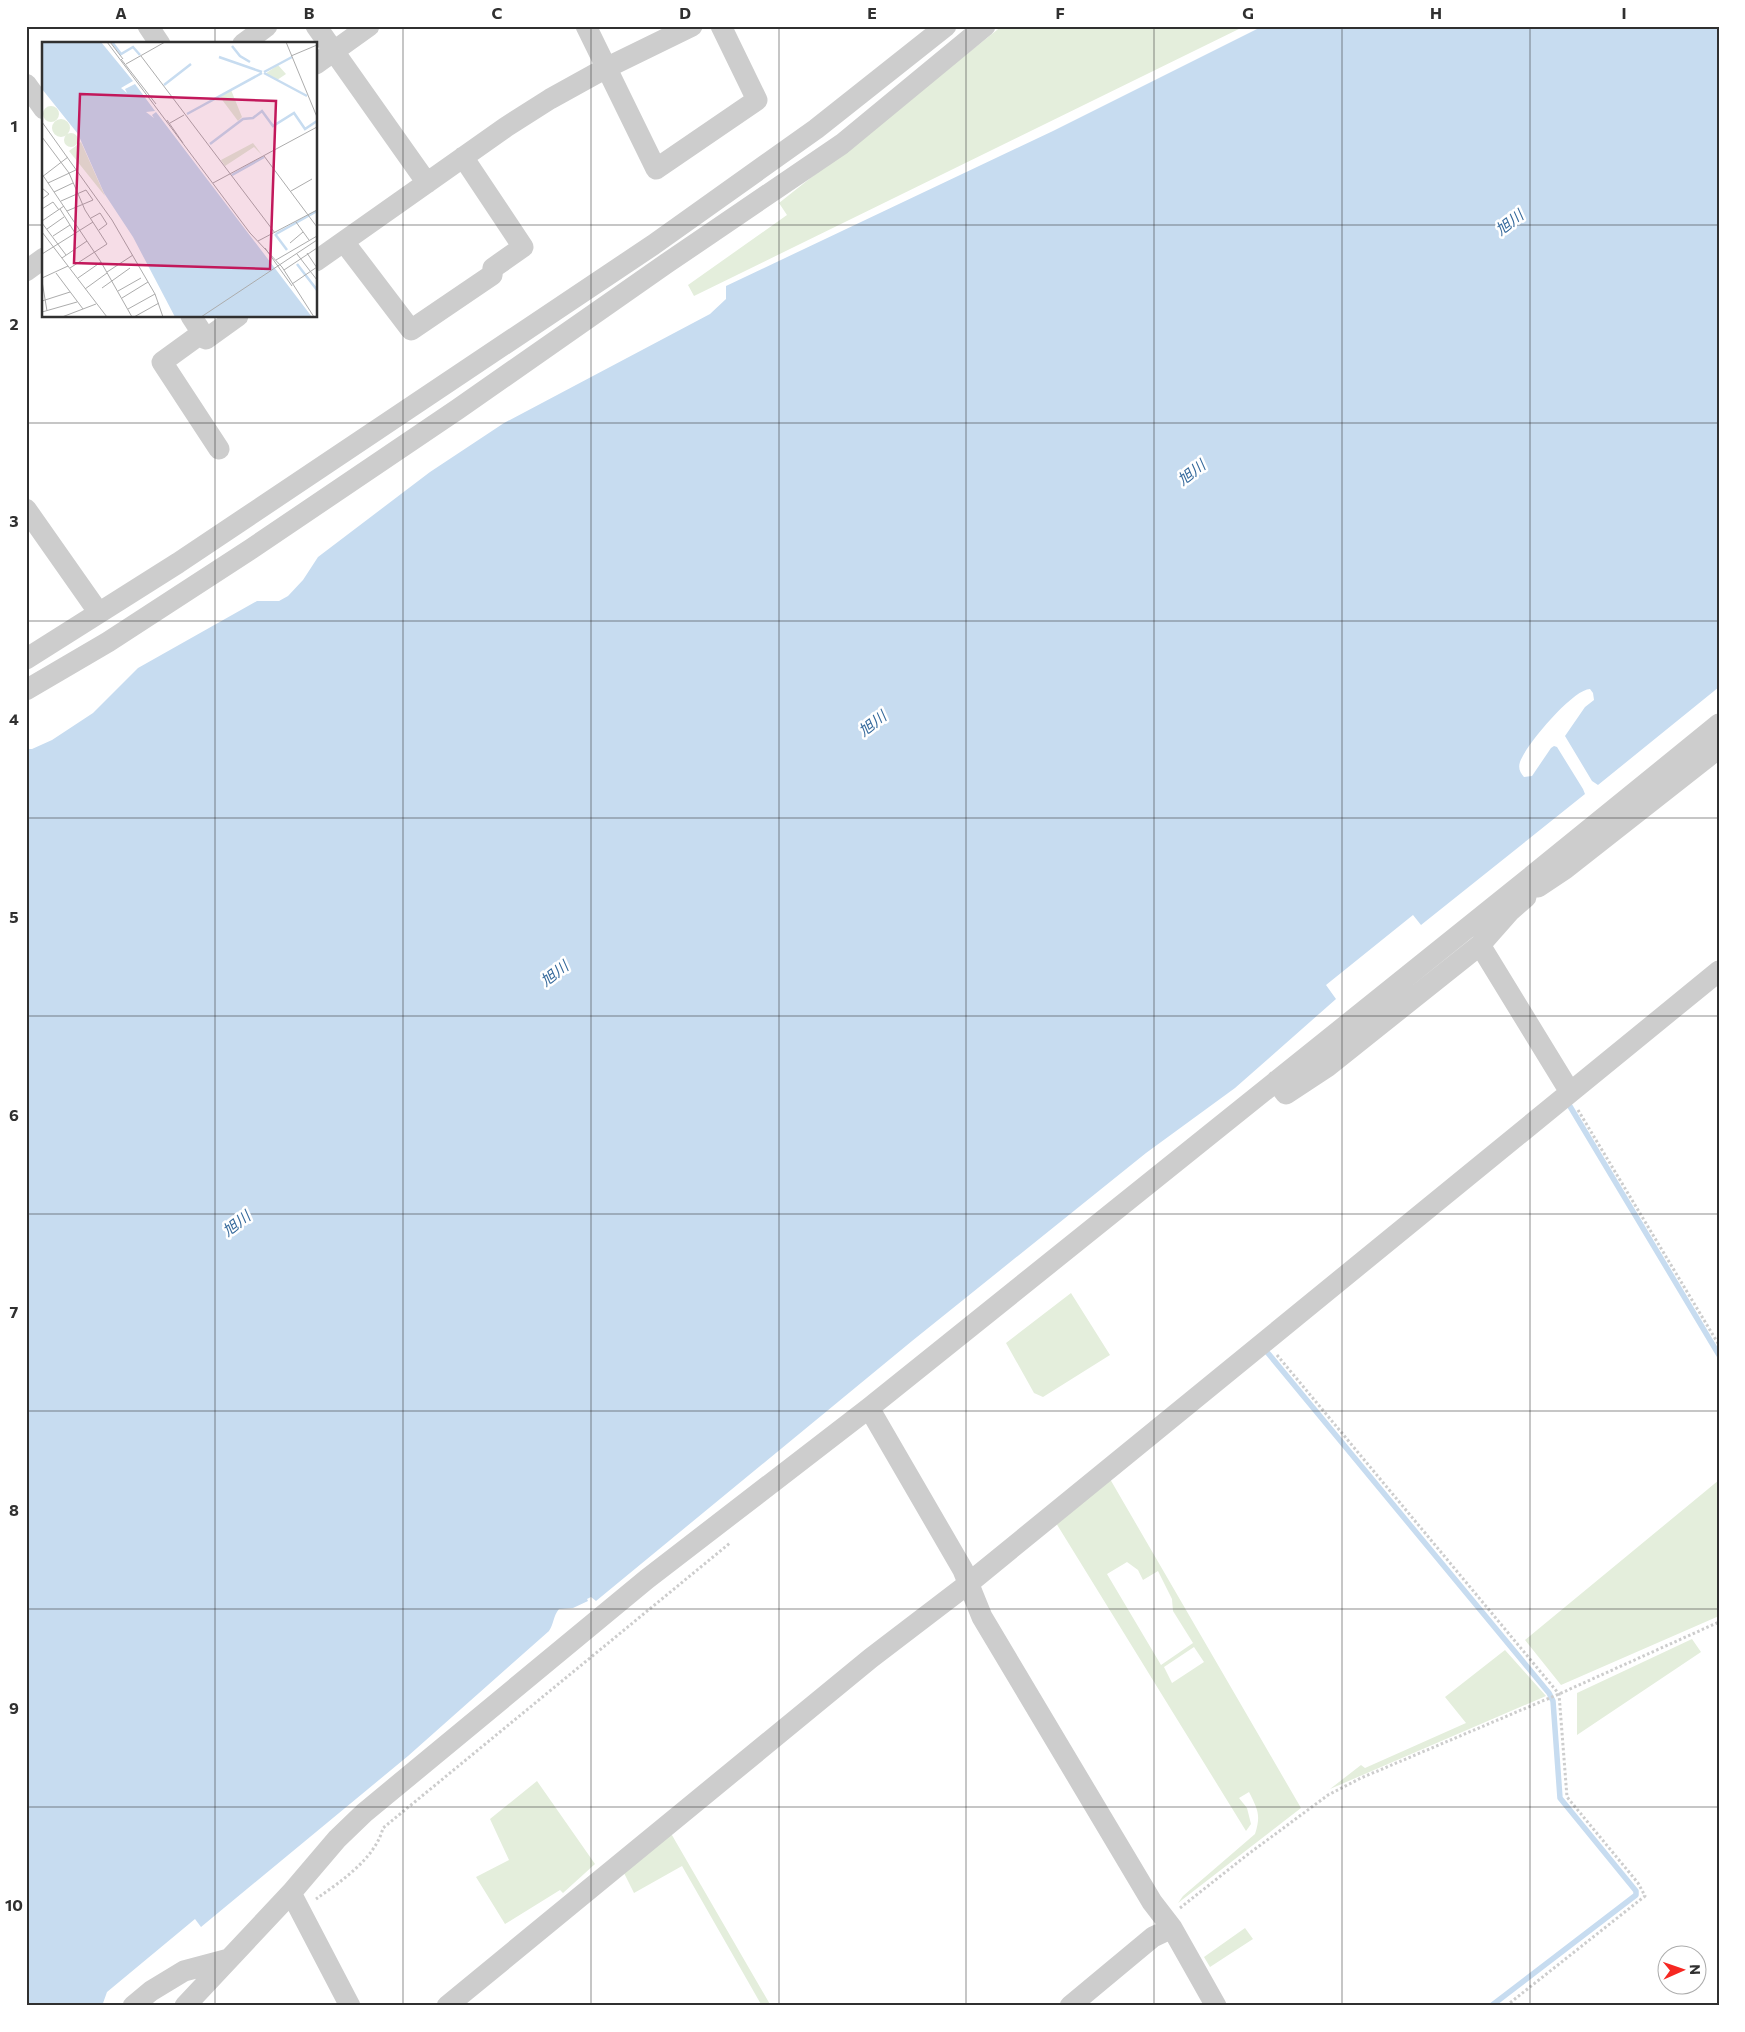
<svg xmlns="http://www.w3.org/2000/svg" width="1745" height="2032" viewBox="0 0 1745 2032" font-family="Commissioner,'Noto Sans JP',sans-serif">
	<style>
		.green { fill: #e4eedc; fill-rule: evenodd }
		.water { fill: #c7dcf0 }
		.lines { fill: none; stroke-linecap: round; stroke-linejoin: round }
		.stream { stroke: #c7dcf0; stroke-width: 5.5 }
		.path { stroke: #cdcdcd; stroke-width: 3; stroke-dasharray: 2.5 2.5; stroke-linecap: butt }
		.minor { stroke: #cdcdcd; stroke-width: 21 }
		.grid { fill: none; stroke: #303030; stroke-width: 1; stroke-opacity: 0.55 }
		.labels { text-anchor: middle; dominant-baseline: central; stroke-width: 5; stroke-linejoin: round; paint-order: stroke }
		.water-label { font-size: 15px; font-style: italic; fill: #35699b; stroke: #fff }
		.inset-river { fill: none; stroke: #c7dcf0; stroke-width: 2.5 }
		.inset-road { fill: none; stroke: #acacac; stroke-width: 1 }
		.view { fill: #c2185b; fill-opacity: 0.15; stroke: #c2185b; stroke-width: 2.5 }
		.inset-edge { fill: none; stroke: #303030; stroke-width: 2.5 }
		.neatline { fill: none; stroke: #303030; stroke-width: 2 }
		.grid-label { font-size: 16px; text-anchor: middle; font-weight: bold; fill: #303030 }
	</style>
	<rect width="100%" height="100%" fill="#fff"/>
	<path class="green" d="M1002,26h243l-551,270 -6,-11 99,-70 -8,-12z
		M1071,1293l39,62 -67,42 -9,-4 -28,-50z
		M1110,1479l191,329 -123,95 5,-7 72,-62c6,-19 3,-24 -6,-42l-10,6 8,10 4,16 -5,7 -190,-308zM1127,1562l11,8 5,10 15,-9 14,28 1,12 20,32 -32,22 -54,-91zM1194,1647l10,15 -32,21 -8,-16z
		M1719,1480v136l-158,69 -36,-45z
		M1692,1639l9,13 -124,83v-42z
		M1505,1650l41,46 -216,93 31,-24 4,3 101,-45 -21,-26z
		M537,1781l58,83 -32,29 -3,-3 -55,34 -29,-47 33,-17 -19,-41z
		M669,1830l102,176h-9l-80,-140 -48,27 -12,-24z
		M1245,1928l8,11 -43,28 -6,-10z"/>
	<path class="water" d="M1263,26h456v661l-121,98 -6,-4 -27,-45 20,-29 9,-7 -1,-7 -3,-4c-17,0 -65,57 -70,73 -2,6 0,11 4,15l8,-1 19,-28 3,-2 3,1 26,42 2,5 -164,131 -8,-10 -87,70 10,14 -101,89 -89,65 -234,188 -316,260 -5,-4 -4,2 1,2 -15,7 -14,1c-6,7 -5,15 -10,22l-141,125 -207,171 -6,-8 -88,73 -5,14h-76v-1257h6l20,-9 41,-27 45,-45 119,-67h22l9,-5 15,-16 15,-23 112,-85 74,-49 206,-109 16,-15v-13l327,-155z"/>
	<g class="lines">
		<path class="stream" d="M1568,1103l151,252
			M1267,1352l282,341 4,8 7,97 76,93v4l-145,111"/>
		<path class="path" d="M1578,1110l141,235
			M1277,1355l282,339 8,103 71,86 7,13 -139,110
			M316,1899c24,-17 59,-40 67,-71l347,-285
			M1180,1908l67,-53 81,-60 33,-17 198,-84 160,-72"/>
		<path class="minor" d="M148,26l12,18
			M316,26l111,157
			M586,26l70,143 101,-69 -36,-74
			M243,44l24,-18
			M316,64l53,-38
			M26,84l18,25
			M344,242l67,88 81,-55 1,-7 30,-21 -60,-90
			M316,261l190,-134 44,-28 56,-31 86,-42
			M26,271l18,-13
			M191,316l15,23 32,-23
			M202,333l-40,29 57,87
			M26,509l73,104
			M26,659l152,-96 475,-318 163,-116 130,-103
			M26,690l82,-48 143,-93 207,-140 209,-146 175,-119 143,-118
			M1538,887l27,-18 154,-121
			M1480,945l90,147
			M1276,1081l10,13 41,-27 153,-122 30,-34 16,-14
			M869,1408l94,162 19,47 170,285 20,26 44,78
			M291,1893l59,113
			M133,2006l18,-15 33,-20 45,-12
			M185,2006l106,-113 46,-54 27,-26 283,-234 222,-171 653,-524 197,-160
			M447,2006l424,-348 93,-71 755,-616
			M1070,2006l83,-69 19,-9"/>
	</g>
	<path class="grid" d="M215,26v18M403,26v1980M591,26v1980M779,26v1980M966,26v1980M1154,26v1980M1342,26v1980M1530,26v1980M26,225h18M316,225h1403M215,316v1690M26,423h1693M26,621h1693M26,818h1693M26,1016h1693M26,1214h1693M26,1411h1693M26,1609h1693M26,1807h1693"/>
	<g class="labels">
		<g class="water-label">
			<text transform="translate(1509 222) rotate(-38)">旭川</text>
			<text transform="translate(1191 472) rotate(-38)">旭川</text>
			<text transform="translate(872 723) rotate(-38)">旭川</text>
			<text transform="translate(554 973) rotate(-38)">旭川</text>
			<text transform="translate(236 1223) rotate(-38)">旭川</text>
		</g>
	</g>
	<g transform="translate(42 42)">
		<rect width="275" height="275" fill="#fff"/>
		<path d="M236,23l8,9 -9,6 -12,-6zM189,48l11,27 -4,4 -18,-24zM1 72a8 8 0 1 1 16 0a8 8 0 1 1-16 0ZM10 86a9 9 0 1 1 18 0a9 9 0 1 1-18 0ZM22 98a7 7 0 1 1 14 0a7 7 0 1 1-14 0ZM39,100l24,54 -36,-45zM211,101l9,12 -8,-8 -29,19 -4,-6z" fill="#e4eedc"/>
		<path d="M0,0h59l32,39 -12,7 6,5 -2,-4 10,-5 20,27 -9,1 8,6 -2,-3 4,-3 156,205h-137l-42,-80 -29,-44 -26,-59 -36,-45z" fill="#c7dcf0"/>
		<path class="inset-river" d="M70,0l9,12 12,-7 7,8M190,4l8,10 10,6M177,15l43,15M222,30l28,-15M222,31l43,23M122,43l27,-21M145,72l75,-41M168,102l33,-25 10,-1 9,-7 11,15 21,-13 11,16 12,-8M190,133l32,-18M233,192l12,16M234,192l41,-23M255,222l20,26"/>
		<path class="inset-road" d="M65,0l143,191 32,34 32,50M68,0l13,17M244,0l31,75M99,14l134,177M249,14l26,-11M79,17l35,45M84,22l39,-22M125,78l16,23M0,80l70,98 43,74 8,23M128,81l14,-8M0,95l27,36 16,37 22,34 -37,24M222,114l53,71M0,132l59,88 31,55M0,135l26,-20M6,141l30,-14M171,141l104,-56M0,146l7,6 -7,5M249,149l21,-12M12,150l19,-9M19,159l25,-11 7,10 -26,11M0,167l11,-7 6,8M18,167l15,24M49,176l9,-5 2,3 5,8 -8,6M0,179l22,-15M254,180l13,18M0,181l24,32M5,187l17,-12M0,190l65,85M11,194l17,-11M216,199l59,-31M248,201l13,-11M223,206l27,38M265,211l10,15M0,212l51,-32M255,212l20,26M20,216l25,-17M234,218l41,-24M242,228l33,-22M65,230l26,-17M14,231l27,36M0,236l26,-12M36,236l23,-16M0,239l5,30M250,242l25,-17M60,246l28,-20M43,247l22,-16M76,249l23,-13M80,256l26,-16M0,259l28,-9M86,267l27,-15M0,270l35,-10M20,275l34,-13M92,275l25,-14M159,275l116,-77"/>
		<path class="view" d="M38,52l196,7 -6,168 -196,-6z"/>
		<rect width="275" height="275" class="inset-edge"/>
	</g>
	<rect width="1745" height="2032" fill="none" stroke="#ffffff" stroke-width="55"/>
	<g transform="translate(1682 1970) rotate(88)"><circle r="24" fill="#ffffff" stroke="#acacac"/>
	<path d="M0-4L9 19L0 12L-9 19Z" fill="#f62822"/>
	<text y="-8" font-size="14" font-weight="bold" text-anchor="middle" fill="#303030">N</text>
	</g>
	<rect x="28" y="28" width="1690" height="1976" class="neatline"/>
	<g class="grid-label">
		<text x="121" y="19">A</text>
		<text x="309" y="19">B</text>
		<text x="497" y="19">C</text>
		<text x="685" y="19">D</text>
		<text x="872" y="19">E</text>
		<text x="1060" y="19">F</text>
		<text x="1248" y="19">G</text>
		<text x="1436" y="19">H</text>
		<text x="1624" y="19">I</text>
		<text x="14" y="132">1</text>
		<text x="14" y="330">2</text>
		<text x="14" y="527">3</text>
		<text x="14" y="725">4</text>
		<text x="14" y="923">5</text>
		<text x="14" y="1121">6</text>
		<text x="14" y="1318">7</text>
		<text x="14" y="1516">8</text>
		<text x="14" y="1714">9</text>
		<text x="14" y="1911">10</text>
	</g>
</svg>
